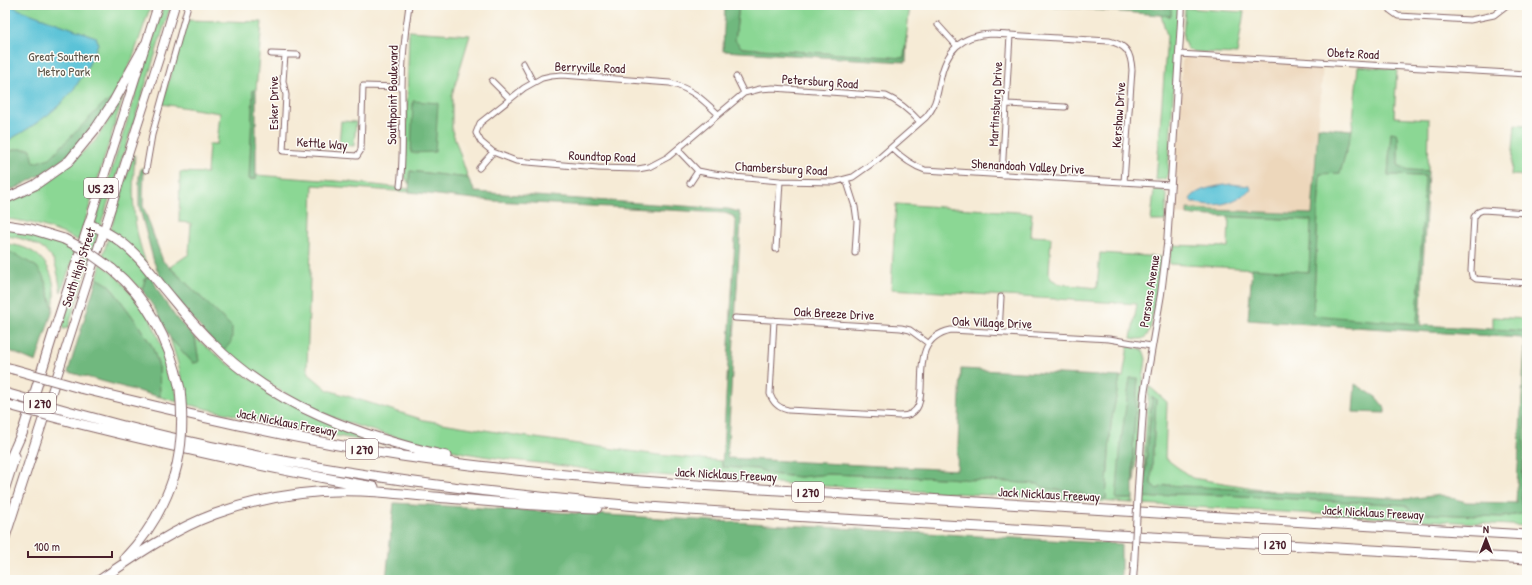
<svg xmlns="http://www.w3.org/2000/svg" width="1532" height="585" viewBox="0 0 1532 585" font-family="'Patrick Hand',sans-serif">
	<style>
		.built { fill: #edd7bb }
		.green { fill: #8bd794; stroke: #6a7b60 }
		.forest { fill: #70b87e; stroke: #5d6c54 }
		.water { fill: #5ac2d7; stroke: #527081 }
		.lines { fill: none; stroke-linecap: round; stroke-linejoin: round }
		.minor-casing { stroke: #866667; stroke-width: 7 }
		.tertiary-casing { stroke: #866667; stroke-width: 8 }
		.primary-casing { stroke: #866667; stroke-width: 10 }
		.trunk-casing { stroke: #866667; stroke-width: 11 }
		.motorway-casing { stroke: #866667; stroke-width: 11 }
		.minor { stroke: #fff; stroke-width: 5 }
		.tertiary { stroke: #fff; stroke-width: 6 }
		.primary { stroke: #fff; stroke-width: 8 }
		.trunk { stroke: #fff; stroke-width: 9 }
		.motorway { stroke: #fff; stroke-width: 9 }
		.tertiary-bridge-casing { stroke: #866667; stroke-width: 8; stroke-linecap: butt }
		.motorway-bridge-casing { stroke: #866667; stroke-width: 11; stroke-linecap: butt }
		.tertiary-bridge { stroke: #fff; stroke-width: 6 }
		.motorway-bridge { stroke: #fff; stroke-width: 9 }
		.labels { text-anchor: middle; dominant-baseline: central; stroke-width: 3; stroke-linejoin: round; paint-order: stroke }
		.shield { fill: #fdfcf7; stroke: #806168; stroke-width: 1 }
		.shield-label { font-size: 12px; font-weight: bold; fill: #4a1f2b }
		.street-label { font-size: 13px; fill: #4a1f2b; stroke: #fdfcf7 }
		.park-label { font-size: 13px; fill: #5e564a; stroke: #fdfcf7 }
	</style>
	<rect width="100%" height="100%" fill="#fdfcf7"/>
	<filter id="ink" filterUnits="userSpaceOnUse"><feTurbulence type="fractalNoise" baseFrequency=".025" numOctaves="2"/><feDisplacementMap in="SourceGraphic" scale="8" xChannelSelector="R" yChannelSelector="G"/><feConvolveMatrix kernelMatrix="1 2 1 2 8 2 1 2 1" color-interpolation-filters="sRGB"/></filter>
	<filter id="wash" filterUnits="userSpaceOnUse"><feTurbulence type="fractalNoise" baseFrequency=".012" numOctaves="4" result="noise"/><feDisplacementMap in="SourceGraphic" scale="16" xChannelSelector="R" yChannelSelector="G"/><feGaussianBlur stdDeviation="0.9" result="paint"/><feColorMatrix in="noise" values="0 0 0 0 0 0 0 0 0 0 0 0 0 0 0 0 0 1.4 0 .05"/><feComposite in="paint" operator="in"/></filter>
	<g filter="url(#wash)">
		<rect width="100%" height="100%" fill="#f6ebd6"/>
		<path class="built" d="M1188,57l135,7 -11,150 -125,-5v6l-15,-1 10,-152 2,-4z"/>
		<path class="green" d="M5,5h146l-19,55 -20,40 -93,87 -14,5z
			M164,5h7l-103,323 -5,1 -1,-3z
			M739,5h171l-6,53 -162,-10 -7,-8z
			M1165,5h14l-11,169 -3,5 -9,1 11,-144 -6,-21 10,1v-6l-6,-1z
			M1185,8l59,4 -7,42 -41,-2 -9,-3 -4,-11z
			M186,20l76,2 -6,68h-3l-3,89h6v-4l93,7 60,7v3l-96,-7 -6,183 3,7 18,15 96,30 97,16 137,19 64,6v6l36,2 12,5 30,3 28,-3 117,4 93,6c12,9 27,4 40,8 12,4 15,7 28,7l5,-76 9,-46h3l5,-31 13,3 3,3 2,7 -4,29 -8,95 -1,-41 5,-63 -8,-1 -13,121h16v4l-343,-19 -193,-13c-38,-7 -76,-9 -114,-15 -22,-3 -44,-9 -66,-14 -34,-8 -69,-17 -101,-32 -34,-17 -65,-37 -95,-59l10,-24 -61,-60 19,-13 2,-31 -12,-1 1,-50 27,1 2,-29h8l3,-31 -58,-9z
			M409,31l61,4 -18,60v35l16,48 -58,-7 -1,13 -4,-7z
			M1358,66l39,3 -3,48 35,2 -1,52 -20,-1 -10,-5v-28l-7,-5 -3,43 37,1 -8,148 -104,-8 7,-143h20l12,-43z
			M123,97l-44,144c-23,-12 -48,-20 -74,-22v-17l67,-40 23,-21z
			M341,121l15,1 -2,24 -15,-1z
			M1515,124l12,1v51l-16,-1z
			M133,155h2c-4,46 -2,78 16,121l-5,1 -4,13 -39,-35z
			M1154,189l9,1 4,6 -2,25h-14z
			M896,204l136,9 -2,23 21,1 -2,37 2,5 9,5 37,4 3,-35 62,4 -11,68c-4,13 -6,16 -20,13l6,-34 -246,-15z
			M1229,217l83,3 -3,52 -140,-8 2,-19 57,2z
			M5,227l26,3 46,18 -16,44c-2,-10 -3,-21 -7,-31 -9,-16 -32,-24 -49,-25z
			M5,244c38,2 54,29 48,65l-9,-31 -29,-24 -10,-3z
			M101,263l18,16 30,37 23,54 6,32 -18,-5 -1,-30 -7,-21 -17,-26 -26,-35 -12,-7z
			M1493,317l34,2v12l-34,-2z
			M170,338l23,25 6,-1 -4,-24 32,25 44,29 118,53c-68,-11 -136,-25 -203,-41l-7,-37z
			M1527,379v126l-6,-1z
			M1149,386l18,16 -2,56 27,20 81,13 -107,-6 -9,4 -6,-5 5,-85 -4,-2 -8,83v-25z
			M1170,494l54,1 182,10 7,8 89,4 25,-4v13l-385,-22 1,-7 15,1z"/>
		<path class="forest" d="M725,5h14l-4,35 7,8 162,10 3,-22 -1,26 -183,-11z
			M1039,5h81l51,4v7z
			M253,90h3v89h-7z
			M112,100c-7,10 -13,21 -20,31 -20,26 -57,50 -87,61v-39l11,-4h15l3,14 16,-5 53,-54z
			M413,101l25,2 -3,49 -24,1z
			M1318,127l34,3 -12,43 -20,1 -7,141 104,9 8,-148 -37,-1 3,-43 5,1 2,4v28l10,5 20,1 -8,154 107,6v48l-6,125 6,1v8l-25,4 -90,-4 -6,-8 -182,-10 -54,-1 -12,4 -15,-1 9,-100 4,2 -5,85 6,5 9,-4 241,14 34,-4 25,7 50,1 9,-161 -4,-4 -273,-18 4,-52 57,4 2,-52 -124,-5v-6l125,5z
			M141,168h3l-1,38 20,55 69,66c0,13 1,17 -11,24l-57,-65 -10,-24 -15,-56v-29z
			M410,171l58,7 7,14 253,17 11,3 2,7 -14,239 230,12 4,-101 159,8 -9,46 -5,76c-13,0 -17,-3 -28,-7 -13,-4 -28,1 -40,-8l-93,-6 -117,-4 -28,3 -30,-3 -12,-5 -36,-2 14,-244 -3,-7 -8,-3 -231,-12 -85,-9z
			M5,251l10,3 22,13 7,11 9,31 -17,53 -31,-13z
			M151,276l10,20 16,23 18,19 4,24 -6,1 -23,-25 -13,-26 -15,-22 4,-13z
			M97,278l12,7 26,35 17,26 7,21 1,30 -92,-25z
			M1130,378h8l-5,64v57h-17l5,-58z
			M1355,384l21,13 9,11v5l-32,-1z
			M394,503l727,41v36h-735z"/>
		<path class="water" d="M5,5h4l14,6 73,26 2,7c-7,17 -17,37 -29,51 -15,18 -43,36 -64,47z
			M1231,184l19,2 1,4c-21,15 -35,18 -59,12l-2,-3c7,-11 29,-13 41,-15z"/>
	</g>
	<g filter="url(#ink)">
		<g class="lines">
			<g class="minor-casing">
				<path id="minor" d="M1390,5l1,6 7,5 72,4 24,-5 13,-10
					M938,25l18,20
					M271,54l27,1
					M1179,54l348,20
					M285,55l-2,26 3,14 -3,56 74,5 4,-6 2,-64 39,1
					M523,63l10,19
					M736,77l8,16
					M492,81l18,18
					M1006,104l59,3
					M718,114c-17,-16 -25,-24 -48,-31l-108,-8 -11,1 -9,2 -18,10 -44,35 -4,10 5,9 12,10 23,9 82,7 40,1 11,-2 19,-10 76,-64 16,-4 13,-1 113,8c14,6 24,15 34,26
					M892,148c10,10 19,17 33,22l246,15
					M678,150l20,21 10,2 26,4 46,4 54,1 19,-5 24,-17 49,-43c10,-11 11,-22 14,-36 6,-31 21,-46 52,-47l117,7c17,4 22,11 23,29l-8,112
					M479,168l14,-16
					M146,170l6,-35 36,-130
					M1002,175l8,-140
					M846,179l9,28 2,14 -2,32
					M690,183l8,-12
					M400,186c4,-33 2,-65 2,-98 0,-28 3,-56 7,-83
					M1527,213l-44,-3 -5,2 -4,5 -3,54 1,5 4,3 51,4
					M776,249l4,-68
					M735,318l166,10 9,2 18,13
					M774,320l-4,74c3,9 8,14 18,16l112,6c44,0 -4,-74 51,-86l158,9 42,7
					M999,332l2,-35"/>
			</g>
			<g class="tertiary-casing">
				<path id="tertiary" d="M1138,488l6,-94 17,-100 6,-49 15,-240
					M1133,580l1,-14"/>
			</g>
			<g class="primary-casing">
				<path id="primary" d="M54,331l63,-195 41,-131
					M49,401l111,-346 15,-50"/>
			</g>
			<g class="trunk-casing">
				<path id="trunk" d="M22,434l32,-103
					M5,487l10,-31
					M5,537l44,-136"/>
			</g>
			<g class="motorway-casing">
				<path id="motorway" d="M5,199l30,-14 34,-24 27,-33 18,-27 31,-56
					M89,224c11,5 22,10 32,18 15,11 27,27 39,42 17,20 33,41 52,59 61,63 150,94 234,113
					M5,225l26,4 33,10
					M112,269c37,31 58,74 68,120
					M5,367l8,2
					M80,388c106,26 213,51 322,68 157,23 316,30 474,40 217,14 434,26 651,39
					M75,413c200,56 407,82 614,97l838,49
					M72,422c100,25 200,47 302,65
					M5,471l19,-43
					M125,558c23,-24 39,-51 49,-82
					M100,580c36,-25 74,-51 115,-66 47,-17 97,-25 146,-23 25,1 49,4 73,6 54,4 109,10 163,11"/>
			</g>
			<use href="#minor" class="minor"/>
			<use href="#tertiary" class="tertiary"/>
			<use href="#primary" class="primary"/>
			<use href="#trunk" class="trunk"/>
			<use href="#motorway" class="motorway"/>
			<g class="tertiary-bridge-casing">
				<path id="tertiary-bridge" d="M1134,566l4,-78"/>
			</g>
			<g class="motorway-bridge-casing">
				<path id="motorway-bridge" d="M64,239l23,12 25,18
					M13,369l67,19
					M5,393l70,20
					M5,404l67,18
					M174,476c9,-29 9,-57 6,-87"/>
			</g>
			<use href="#tertiary-bridge" class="tertiary-bridge"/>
			<use href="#motorway-bridge" class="motorway-bridge"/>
		</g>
	</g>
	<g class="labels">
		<g class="shield">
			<rect x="84" y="178" width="34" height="20" rx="3"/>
			<rect x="24" y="393" width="32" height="20" rx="3"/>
			<rect x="346" y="439" width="32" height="20" rx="3"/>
			<rect x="792" y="482" width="32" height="20" rx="3"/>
			<rect x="1259" y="534" width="32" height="20" rx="3"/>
		</g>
		<g class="shield-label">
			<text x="101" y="188">US 23</text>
			<text x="40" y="403">I 270</text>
			<text x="362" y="449">I 270</text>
			<text x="808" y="492">I 270</text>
			<text x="1275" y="544">I 270</text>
		</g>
		<g class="street-label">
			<text transform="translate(1353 53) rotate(3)">Obetz Road</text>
			<text transform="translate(590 67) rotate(2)">Berryville Road</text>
			<text transform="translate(820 81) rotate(4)">Petersburg Road</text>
			<text transform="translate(392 95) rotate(-89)">Southpoint Boulevard</text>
			<text transform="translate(273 103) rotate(-90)">Esker Drive</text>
			<text transform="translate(995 104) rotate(-87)">Martinsburg Drive</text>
			<text transform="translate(1118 115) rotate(-86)">Kershaw Drive</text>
			<text transform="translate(322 143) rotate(4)">Kettle Way</text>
			<text transform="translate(602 156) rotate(2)">Roundtop Road</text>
			<text transform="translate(1028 166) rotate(3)">Shenandoah Valley Drive</text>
			<text transform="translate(781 168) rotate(3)">Chambersburg Road</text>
			<text transform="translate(78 267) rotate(-72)">South High Street</text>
			<text transform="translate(1149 291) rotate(-81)">Parsons Avenue</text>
			<text transform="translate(834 313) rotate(3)">Oak Breeze Drive</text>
			<text transform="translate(992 322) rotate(2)">Oak Village Drive</text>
			<text transform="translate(287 422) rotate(11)">Jack Nicklaus Freeway</text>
			<text transform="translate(726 474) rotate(3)">Jack Nicklaus Freeway</text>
			<text transform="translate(1049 494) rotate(3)">Jack Nicklaus Freeway</text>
			<text transform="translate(1373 512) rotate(3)">Jack Nicklaus Freeway</text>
		</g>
		<g class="park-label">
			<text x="64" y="56">Great Southern<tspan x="64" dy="15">Metro Park</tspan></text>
		</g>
	</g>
	<rect width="1532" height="585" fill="none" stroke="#fdfcf7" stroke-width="20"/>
	<g transform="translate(1486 539)" stroke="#fdfcf7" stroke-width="3" paint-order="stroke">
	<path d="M0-3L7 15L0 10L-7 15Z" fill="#4a1f2b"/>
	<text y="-6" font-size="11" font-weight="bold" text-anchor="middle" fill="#4a1f2b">N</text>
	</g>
	<path d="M28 551v6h84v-6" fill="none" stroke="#4a1f2b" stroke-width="2"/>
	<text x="34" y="551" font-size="12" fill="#4a1f2b" stroke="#fdfcf7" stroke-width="3" paint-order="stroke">100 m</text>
</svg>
